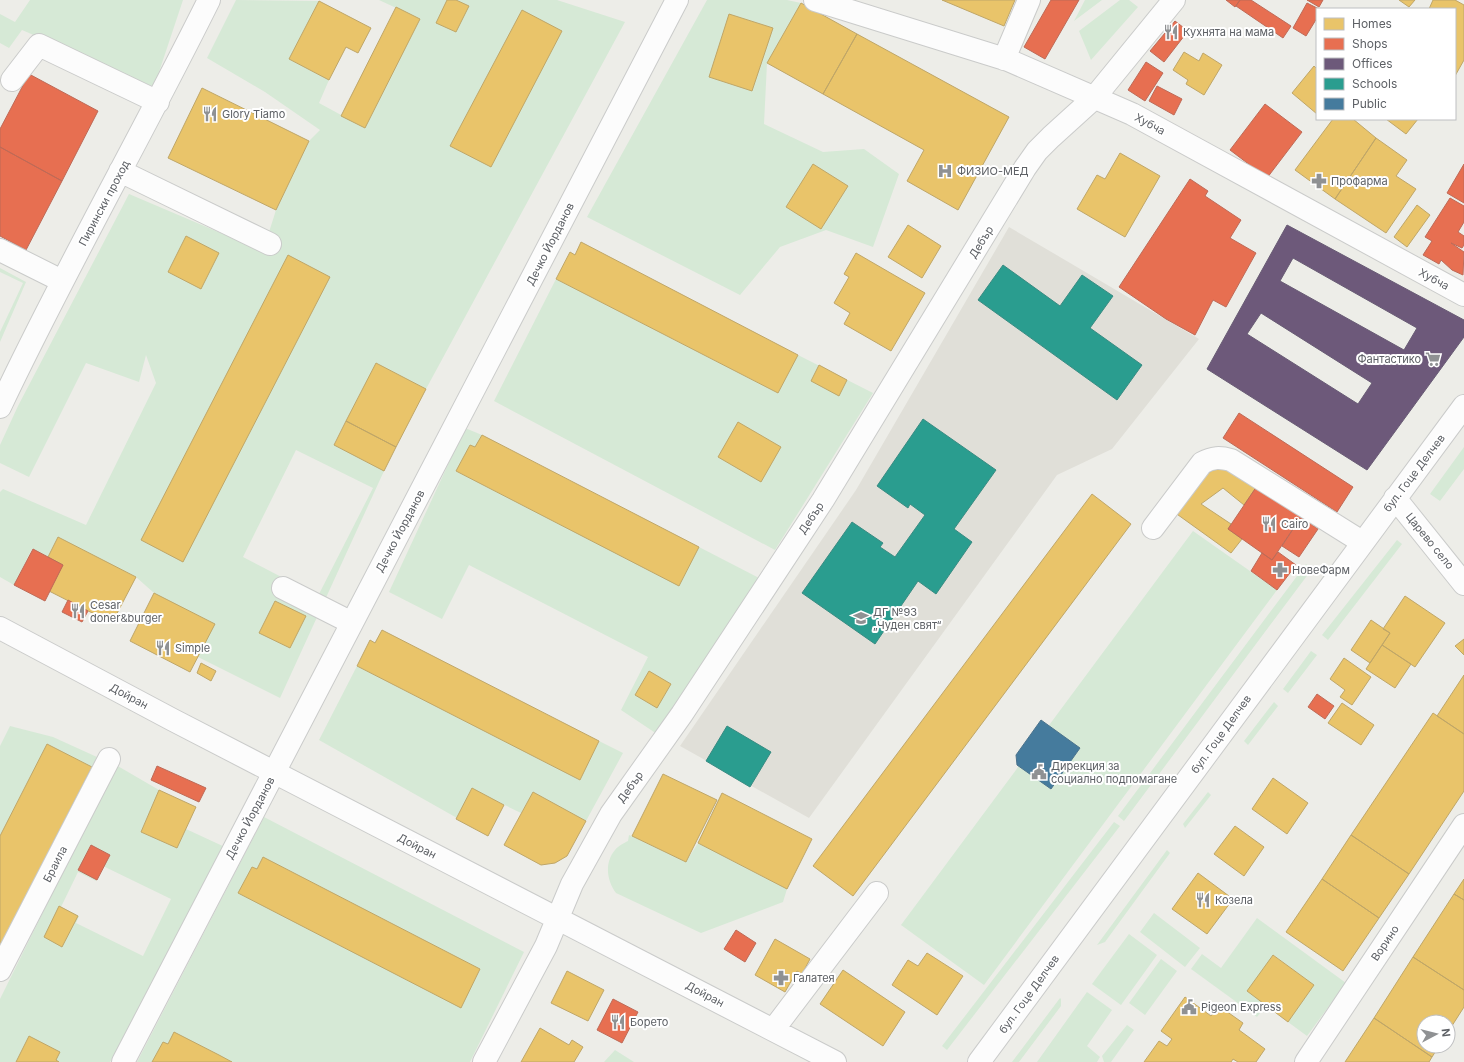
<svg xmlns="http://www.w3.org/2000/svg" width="1464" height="1062" viewBox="0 0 1464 1062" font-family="Inter,sans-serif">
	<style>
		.education { fill: #e0dfd8 }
		.green { fill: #d6e9d6; fill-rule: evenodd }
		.homes { fill: #e9c46a; stroke: #bfa668 }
		.shops { fill: #e76f51; stroke: #be6a57 }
		.offices { fill: #6d597a; stroke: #685b74; fill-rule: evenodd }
		.schools { fill: #2a9d8f; stroke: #398b82 }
		.public { fill: #457b9d; stroke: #4c738c }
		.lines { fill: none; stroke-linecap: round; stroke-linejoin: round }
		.minor-casing { stroke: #cacbca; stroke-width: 24 }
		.minor { stroke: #fcfcfc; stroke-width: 22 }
		.labels { text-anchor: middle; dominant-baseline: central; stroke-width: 4; stroke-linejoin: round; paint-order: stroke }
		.poi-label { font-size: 11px; fill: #5d6065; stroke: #fff; text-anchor: start }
		.street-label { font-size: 11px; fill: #5d6065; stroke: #fff }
	</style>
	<rect width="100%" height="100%" fill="#edede8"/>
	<path class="education" d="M1009,227l190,112 -87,110 -55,26 -248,343 -129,-72 176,-256z"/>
	<path class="green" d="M30,0h153l-29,87 -132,-57 -13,18 -9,-5v-29l15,8z
		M236,0l83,1 -30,58 40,21 -10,23 46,25 55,-109 -41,-19h178l68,22 -199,367 -50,-26 -42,81 50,27 -104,227 -82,-41 -44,-64 -18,-16 -78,-40 -10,20 -16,-8 -18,36 -14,-8v-85l3,-3 83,36 70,-142 -10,-28 -7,27 -53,-19 -57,114 -29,-14v-18l18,-39 111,-212 134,57 13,-41 33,-69 11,-11 -55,-38 -58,-34zM296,450l77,38 -55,108 -75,-39z
		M707,0h80l14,3 -34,60 -3,61 59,28 41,-3 35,25 -26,73 -47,-17 -46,17 -40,48 -153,-78z
		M1085,0h17l-28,21z
		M1120,0h9l9,7 -47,53 -12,-29z
		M0,268l26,14 -26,60v-10l23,-49 -23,-11z
		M556,279l222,114 20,-38 75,38 -98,157 -281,-149z
		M465,428l17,7 -7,12 -5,-2 -14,26 223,114 20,-38 62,32 -104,155 -36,-24 27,-53 -179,-92 -27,54 -53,-27z
		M1464,447v22l-24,32 -10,-7z
		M1193,531l84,59 -293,395 -83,-60z
		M1397,540l5,4 -74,96 -6,-5z
		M1306,564l6,5 -188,252 -6,-5z
		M1311,651l6,4 -29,38 -5,-4z
		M357,666l223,114 19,-39 24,12 -37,68 -53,-29 -12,21 -49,-24 -15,29 -138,-78z
		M1274,702l4,4 -30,39 -4,-4z
		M10,726l43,11 44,20 -5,10 -45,-23 -47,92v-90z
		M116,765l43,25 -18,42 36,16 9,-19 41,19 -117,214h-110v-63zM103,866l68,33 -28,57 -67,-33 3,-7 -18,-9 17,-35 18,9z
		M1208,792l3,3 -26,33 -2,-4z
		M264,817l260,135 -54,110h-333zM263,857l217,112 -19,38 -222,-114 13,-26 5,2z
		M1114,822l6,4 -173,224 -5,-4z
		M629,835l57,27 12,-19 89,46 -4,13 -82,31 -85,-40c-9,-12 -12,-30 -1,-43 3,-4 9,-7 13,-9z
		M1167,850l3,3 -65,89 -8,3z
		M1154,913l46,35 -15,19 -45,-35z
		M1257,918l89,65 -39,53 -19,-14 26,-37 -40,-30 -8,50 -9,12 -66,-48 11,-15 19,14z
		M1129,934l28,21 -36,50 -29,-21z
		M1161,959l16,12 -32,44 -16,-12z
		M1087,992l25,18 -25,36 13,11 -3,5h-60z
		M1060,998l1,1v7l-42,56h-7z
		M1127,1025l7,5 -23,32h-7l-2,-6z
		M615,1050l19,12h-30z"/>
	<path class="homes" d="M447,0h9l13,6 -13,26 -20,-9z
		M942,0h73l-11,26z
		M1399,0h16l-6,7z
		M1433,0h22l9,5v55l-9,16v-67h-26z
		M319,1l52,27 -13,25 -12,-6 -17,33 -40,-21z
		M801,3l56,31 -34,60 -56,-31z
		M396,7l24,12 -55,109 -24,-12z
		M522,10l40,21 -71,136 -41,-21z
		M729,14l44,14 -21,63 -43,-14z
		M857,34l152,83 -51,93 -51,-29 17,-31 -101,-56z
		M1184,52l15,9 4,-8 19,12 -18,30 -18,-11 2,-4 -15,-10z
		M1314,66l3,3v45l-25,-21z
		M202,88l107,53 -33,69 -108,-52z
		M1333,119h20l23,19 -41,61 -40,-29z
		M1386,119h32l-12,15z
		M1376,138l31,22 -11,16 20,13 -30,44 -51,-34z
		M1120,153l40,23 -35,61 -48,-28 20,-34 8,4z
		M813,164l35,22 -27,43 -35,-22z
		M1417,205l13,10 -23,32 -13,-10z
		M908,225l33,21 -19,32 -34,-21z
		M186,236l33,17 -18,36 -33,-17z
		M581,242l217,113 -20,38 -222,-114 14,-27 5,3z
		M856,253l69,40 -34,58 -47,-27 6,-11 -16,-10 15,-26 -5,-3z
		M288,255l42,22 -147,285 -42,-22z
		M376,363l50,26 -30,58 -50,-26z
		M819,365l28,15 -8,16 -28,-15z
		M346,421l50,26 -12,24 -50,-26z
		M738,422l43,25 -20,35 -43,-25z
		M482,435l217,112 -20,39 -223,-115 14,-26 5,2z
		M1226,468l31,18 -13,19 -21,-17 -22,16 30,20 -3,5 14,10 -11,14 -57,-41 24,-32 15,-10z
		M1092,494l39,30 -278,372 -40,-30z
		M58,537l78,40 -24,46 -63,-32 14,-26 -15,-8z
		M154,593l61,31 -25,48 -60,-31z
		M1405,596l40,27 -30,44 -33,-22 8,-12 -7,-4z
		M275,601l31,15 -16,32 -31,-15z
		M1371,620l19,13 -20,30 -19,-13z
		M382,630l217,111 -19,39 -223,-114 13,-26 5,3z
		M1464,639v16l-9,-9z
		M1382,645l29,19 -16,24 -29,-19z
		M1344,658l27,19 -19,28 -12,-8 5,-7 -15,-11z
		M201,663l15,8 -5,10 -14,-8z
		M649,671l22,13 -14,24 -22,-13z
		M1464,675v59l-27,-18z
		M1342,703l32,22 -13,20 -33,-22z
		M1433,713l31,21v57l-55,83 -58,-39z
		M47,744l45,23 -92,179v-110z
		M663,774l54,26 -31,62 -54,-26z
		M1273,778l35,25 -21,31 -35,-25z
		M472,788l32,17 -16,31 -32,-17z
		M159,790l37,17 -19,41 -36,-16z
		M533,792l53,29 -19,35 -12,7 -14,2 -37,-20z
		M722,793l90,46 -25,50 -89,-46z
		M1235,826l29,21 -20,29 -30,-22z
		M1351,835l58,39 -30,44 -57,-39z
		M263,857l217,112 -19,39 -223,-115 14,-26 5,2z
		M1198,873l35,26 -26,35 -35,-25z
		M1322,879l57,39 -36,53 -57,-39z
		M1464,879v21l-10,-6z
		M1454,894l10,6v90l-51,-33z
		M59,906l19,10 -16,31 -18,-10z
		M775,939l35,20 -8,15 -5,-3 -12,21 -30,-17z
		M927,953l36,23 -26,39 -45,-30 16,-25 10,6z
		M1273,955l41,30 -26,37 -41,-31z
		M1413,957l51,33v17l-16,25v-10h-24v24h15l-7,11 -58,-39z
		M843,970l62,42 -22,34 -63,-42z
		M567,971l37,19 -16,31 -37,-18z
		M1185,997l26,19 8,-10 24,17 -4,7 26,19 -9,13h-18l-5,-3 -2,3h-87l15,-21 8,5 5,-7 -11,-8z
		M1374,1018l58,39 -3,5h-84z
		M540,1028l29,17 3,-5 11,7 -9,15h-53z
		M174,1032l45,23 13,7h-80l11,-20 5,2z
		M29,1036l31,16 -4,8 3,2h-43z"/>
	<path class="shops" d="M1051,0h28l-34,59 -21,-12z
		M1226,0h14l-5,7z
		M1240,0h11l40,26 -8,12 -47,-32z
		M1307,0h16l-4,7z
		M1307,3l12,6h-2v9l-11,18 -13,-8z
		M1175,21l13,10 -24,31 -14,-11z
		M1146,62l17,11 -18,28 -17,-11z
		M29,74l69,37 -36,70 -62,-34v-18z
		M1157,86l25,13 -8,16 -25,-14z
		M1265,104l37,28 -35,46 -37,-28z
		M0,147l62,34 -36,69 -26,-14z
		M1464,164v39l-17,-10z
		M1190,179l18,12 -3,5 36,24 -11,18 26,15 -30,54 -13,-7 -18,35 -29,-16 -47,-32z
		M1450,198l14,8v16l-6,10 6,4v9l-2,3 -11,-5 13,9 -1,23 -11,-5 -11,-10 -2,4 -16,-9 9,-14 -7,-4z
		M1239,413l114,74 -16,25 -114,-74z
		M1257,486l44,31 -29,43 -44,-31z
		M1301,517l17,12 -19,28 -17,-11z
		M33,549l30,16 -18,36 -31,-16z
		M1278,552l18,13 -19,25 -26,-19 11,-18 10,7z
		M68,600l20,11 -6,11 -20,-10z
		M1317,694l17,12 -9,13 -17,-12z
		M157,766l49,22 -7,14 -48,-22z
		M91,845l19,10 -13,25 -19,-10z
		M736,930l20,13 -11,19 -21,-13z
		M613,999l25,13 -16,31 -25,-13z"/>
	<path class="offices" d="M1287,225l177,95v17l-97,133 -160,-101zM1293,258l124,70 -13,22 -124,-69zM1261,313l111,70 -14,21 -111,-70z"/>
	<path class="schools" d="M1003,265l57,41 22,-31 31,21 -23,32 52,37 -25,35 -139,-100z
		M923,419l73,51 -42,59 18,13 -36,52 -18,-13 -43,63 -73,-51 50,-71 31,21 -3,4 15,10 30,-42 -15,-11 -2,4 -31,-22z
		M727,726l44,26 -21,35 -44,-26z"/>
	<path class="public" d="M1041,720l39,28 -29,41 -34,-24 -1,-10z"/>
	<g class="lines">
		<g class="minor-casing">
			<path id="minor" d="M815,0l193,60 124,54 332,181
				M1004,59l25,-59
				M12,80l27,-35 119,57
				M120,171l150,73
				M0,250l62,31
				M0,407c65,-138 141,-270 209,-407
				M1395,498l69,86
				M1153,528l49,-65c11,-6 18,-6 29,-3l131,82
				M283,588l69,35
				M0,628l173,92 662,342
				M0,970l109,-211
				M773,1030l104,-137
				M123,1062l554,-1062
				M484,1062l62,-116 26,-62 39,-70 71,-100 141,-214 202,-332 12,-17 14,-14 43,-39 80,-98
				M979,1062l485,-656
				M1306,1062l158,-237"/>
		</g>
		<use href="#minor" class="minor"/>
	</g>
	<defs>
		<g id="restaurant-bare" transform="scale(1.2)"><path d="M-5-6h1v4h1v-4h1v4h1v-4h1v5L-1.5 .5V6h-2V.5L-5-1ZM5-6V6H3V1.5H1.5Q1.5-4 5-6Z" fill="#8f9193" stroke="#fff" stroke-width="2.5" paint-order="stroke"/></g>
		<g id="hospital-bare" transform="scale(1.2)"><path d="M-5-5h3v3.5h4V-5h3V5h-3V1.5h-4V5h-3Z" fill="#8f9193" stroke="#fff" stroke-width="2.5" paint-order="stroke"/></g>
		<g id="pharmacy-bare" transform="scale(1.2)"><path d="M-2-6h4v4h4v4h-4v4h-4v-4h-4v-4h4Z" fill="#8f9193" stroke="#fff" stroke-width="2.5" paint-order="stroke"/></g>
		<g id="supermarket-bare" transform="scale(1.2)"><path d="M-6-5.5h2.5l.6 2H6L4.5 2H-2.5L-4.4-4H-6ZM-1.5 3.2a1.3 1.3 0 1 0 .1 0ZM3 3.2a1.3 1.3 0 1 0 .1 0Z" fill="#8f9193" stroke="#fff" stroke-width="2.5" paint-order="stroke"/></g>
		<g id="school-bare" transform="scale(1.2)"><path d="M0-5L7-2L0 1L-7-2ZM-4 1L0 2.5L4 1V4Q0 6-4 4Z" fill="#8f9193" stroke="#fff" stroke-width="2.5" paint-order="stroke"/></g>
		<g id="civic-bare" transform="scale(1.2)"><path d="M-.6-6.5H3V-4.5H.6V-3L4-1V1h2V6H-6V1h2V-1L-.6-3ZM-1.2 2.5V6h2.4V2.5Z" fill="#8f9193" stroke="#fff" stroke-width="2.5" paint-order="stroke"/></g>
	</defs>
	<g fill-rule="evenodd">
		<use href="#restaurant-bare" x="1171" y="32"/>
		<use href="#restaurant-bare" x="210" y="114"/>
		<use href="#hospital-bare" x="945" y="171"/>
		<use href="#pharmacy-bare" x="1319" y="181"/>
		<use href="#supermarket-bare" x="1433" y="359"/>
		<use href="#restaurant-bare" x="1269" y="524"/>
		<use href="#pharmacy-bare" x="1280" y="570"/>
		<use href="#restaurant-bare" x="78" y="611"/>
		<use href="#school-bare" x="861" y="618"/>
		<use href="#restaurant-bare" x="163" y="648"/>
		<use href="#civic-bare" x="1039" y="772"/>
		<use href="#restaurant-bare" x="1203" y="900"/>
		<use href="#pharmacy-bare" x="781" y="978"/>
		<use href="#civic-bare" x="1189" y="1007"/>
		<use href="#restaurant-bare" x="618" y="1022"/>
	</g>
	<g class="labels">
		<g class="poi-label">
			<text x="1183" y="32">Кухнята на мама</text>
			<text x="222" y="114">Glory Tiamo</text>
			<text x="957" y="171">ФИЗИО-МЕД</text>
			<text x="1331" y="181">Профарма</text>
			<text x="1421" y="359" text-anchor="end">Фантастико</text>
			<text x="1281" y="524">Cairo</text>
			<text x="1292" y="570">НовеФарм</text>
			<text x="90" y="605">Cesar<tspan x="90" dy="13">doner&amp;burger</tspan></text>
			<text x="873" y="612">ДГ №93<tspan x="873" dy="13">„Чуден свят“</tspan></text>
			<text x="175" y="648">Simple</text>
			<text x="1051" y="766">Дирекция за<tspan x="1051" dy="13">социално подпомагане</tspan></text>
			<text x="1215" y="900">Козела</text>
			<text x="793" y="978">Галатея</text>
			<text x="1201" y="1007">Pigeon Express</text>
			<text x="630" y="1022">Борето</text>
		</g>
		<g class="street-label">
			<text transform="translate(1150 124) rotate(28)">Хубча</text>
			<text transform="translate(104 203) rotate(-62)">Пирински проход</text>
			<text transform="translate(981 242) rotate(-58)">Дебър</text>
			<text transform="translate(550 244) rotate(-63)">Дечко Йорданов</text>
			<text transform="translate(1434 279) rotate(28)">Хубча</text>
			<text transform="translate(1414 473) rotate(-53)">бул. Гоце Делчев</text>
			<text transform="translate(811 518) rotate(-56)">Дебър</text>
			<text transform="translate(400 531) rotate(-62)">Дечко Йорданов</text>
			<text transform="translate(1430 541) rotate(51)">Царево село</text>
			<text transform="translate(129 696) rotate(28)">Дойран</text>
			<text transform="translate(1221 734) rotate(-54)">бул. Гоце Делчев</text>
			<text transform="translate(630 787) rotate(-54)">Дебър</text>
			<text transform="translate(250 818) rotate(-62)">Дечко Йорданов</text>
			<text transform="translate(417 846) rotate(27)">Дойран</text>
			<text transform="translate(55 864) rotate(-63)">Браила</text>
			<text transform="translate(1385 943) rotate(-56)">Ворино</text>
			<text transform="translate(705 994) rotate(28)">Дойран</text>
			<text transform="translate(1029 994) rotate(-54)">бул. Гоце Делчев</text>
		</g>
	</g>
	<rect x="1316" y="8" width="140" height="112" fill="#ffffff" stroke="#bebfc1"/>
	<rect x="1324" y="18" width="20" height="12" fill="#e9c46a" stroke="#bebfc1"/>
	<text x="1352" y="28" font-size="12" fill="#5d6065">Homes</text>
	<rect x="1324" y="38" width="20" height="12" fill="#e76f51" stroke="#bebfc1"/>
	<text x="1352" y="48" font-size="12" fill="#5d6065">Shops</text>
	<rect x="1324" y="58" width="20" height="12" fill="#6d597a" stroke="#bebfc1"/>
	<text x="1352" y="68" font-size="12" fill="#5d6065">Offices</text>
	<rect x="1324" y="78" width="20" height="12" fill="#2a9d8f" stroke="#bebfc1"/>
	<text x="1352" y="88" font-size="12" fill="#5d6065">Schools</text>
	<rect x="1324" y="98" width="20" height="12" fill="#457b9d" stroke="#bebfc1"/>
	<text x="1352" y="108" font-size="12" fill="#5d6065">Public</text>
	<g transform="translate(1436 1034) rotate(83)"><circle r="19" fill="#ffffff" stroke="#bebfc1"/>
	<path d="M0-3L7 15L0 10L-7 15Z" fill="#8f9193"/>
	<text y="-6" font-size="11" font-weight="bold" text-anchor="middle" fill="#5d6065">N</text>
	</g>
</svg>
